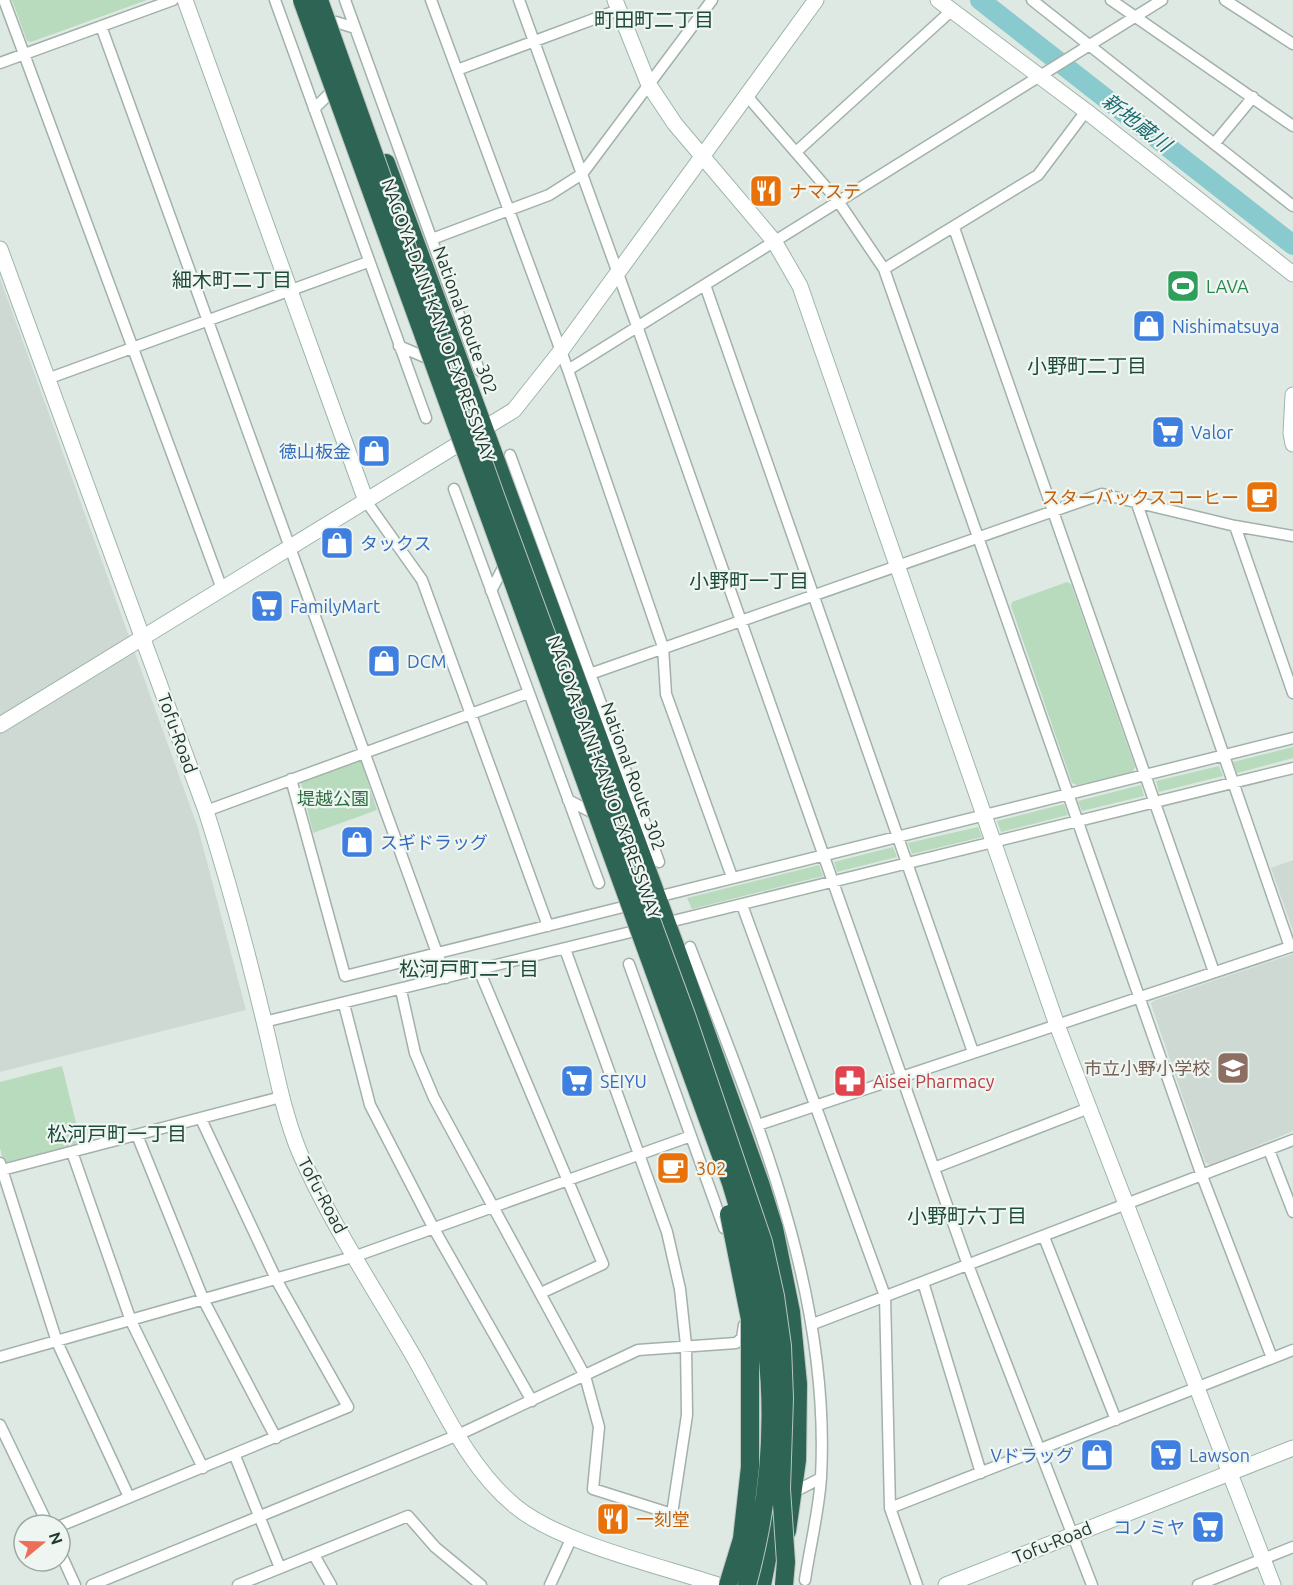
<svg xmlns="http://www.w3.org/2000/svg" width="1293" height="1585" viewBox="0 0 1293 1585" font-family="Ubuntu,'Noto Sans JP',sans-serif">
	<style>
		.built { fill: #cdd9d2 }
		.green { fill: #b8dabd }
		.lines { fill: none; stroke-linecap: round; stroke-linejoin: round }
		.river { stroke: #88cacd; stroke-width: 20 }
		.street-casing { stroke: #a2b1aa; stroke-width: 13 }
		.secondary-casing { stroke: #9eb5aa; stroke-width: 17 }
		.highway-casing { stroke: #bcc4c1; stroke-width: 20 }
		.street { stroke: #fff; stroke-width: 10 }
		.secondary { stroke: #fff; stroke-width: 15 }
		.highway { stroke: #2d6453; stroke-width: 18 }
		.highway-bridge-casing { stroke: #bcc4c1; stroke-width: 20; stroke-linecap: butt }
		.highway-bridge { stroke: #2d6453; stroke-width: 18 }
		.labels { text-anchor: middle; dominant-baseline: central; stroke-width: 4.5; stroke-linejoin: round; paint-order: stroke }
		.food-label { font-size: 18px; fill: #c56008; stroke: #eff6f2; text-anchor: start }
		.leisure-label { font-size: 18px; fill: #27864d; stroke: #eff6f2; text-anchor: start }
		.street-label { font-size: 18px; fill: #203930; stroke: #eff6f2 }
		.shop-label { font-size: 18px; fill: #366cbe; stroke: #eff6f2; text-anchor: start }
		.park-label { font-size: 18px; fill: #2c6e3f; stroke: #eff6f2 }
		.education-label { font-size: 18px; fill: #785e54; stroke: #eff6f2; text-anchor: end }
		.health-label { font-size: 18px; fill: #be3a42; stroke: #eff6f2; text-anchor: start }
		.neighbourhood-label { font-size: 20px; fill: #1d4a3a; stroke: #eff6f2 }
		.water-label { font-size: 20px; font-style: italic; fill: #1d6c72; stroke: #eff6f2 }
	</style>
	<rect width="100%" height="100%" fill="#dfe9e3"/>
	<path class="built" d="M0,278l198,550 48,182 -246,62z
		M1293,860v71l-22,-63z
		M1293,954v177l-83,34 -5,-3 -54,-158 2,-3z"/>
	<path class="green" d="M12,0h135l-116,42 -4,-1z
		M1067,582l4,2 64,183 -3,5 -55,13 -5,-2 -61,-177 1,-4z
		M1293,747v11l-56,15 -4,-11z
		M361,761l16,49 -64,23 -12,-51z
		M1219,766l4,10 -64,16 -3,-11z
		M1141,785l3,11 -62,15 -4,-10z
		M1064,804l4,11 -67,17 -4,-11z
		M978,827l4,10 -70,17 -4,-11z
		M893,847l4,10 -60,15 -3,-10z
		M819,865l4,11 -131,33 -5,-11z
		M62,1066l19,77 -74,19 -4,-2 -3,-12v-66z"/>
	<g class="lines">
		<path class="river" d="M980,0l313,245"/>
		<g class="street-casing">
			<path id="street" d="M4,0l218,589
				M275,0l151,418
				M345,0l134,370
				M431,0l137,370 95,277 3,47 66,183
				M519,0l118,326 331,939 124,320
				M1032,0l261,206
				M1111,0l182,126
				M1225,0l68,44
				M336,22l19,6
				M101,26l345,952
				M0,63l173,-63
				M457,70l161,-60
				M747,96l91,105 46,68 318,907 70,182
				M314,109l23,-23
				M1214,144l39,-47
				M796,152l155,-141
				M954,228l260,744
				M432,239l117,-44 33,-21 130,-174
				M884,269l154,-94 48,-64
				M705,285l268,767
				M399,346l35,15
				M568,370l594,-370
				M47,379l321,-117
				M510,455l149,407
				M454,489l145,394
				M366,501l56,79 126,346
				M1136,501l154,446
				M1235,526l58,167
				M491,591l15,-29
				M590,674l512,-180 133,32 58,10
				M291,779l54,197 290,-72
				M568,800l29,15
				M206,811l322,-118
				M653,898l640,-160
				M742,905l143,391 5,212 27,77
				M661,924l632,-156
				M690,947c65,170 141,344 131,530 -2,34 -11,69 -16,103
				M629,964l95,264
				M479,970l124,294 -62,29
				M401,990l14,63 19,45 151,278 14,51 -6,62 79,25 15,-99 -1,-70 -6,-56 -13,-57 -102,-283
				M344,1004l26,101 64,124 98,172
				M264,1022l379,-93
				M758,1125l535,-179
				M137,1135l67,166 72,137
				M1269,1150l24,62
				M72,1152l59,169 72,147
				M0,1163l57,179 72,155
				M934,1168l155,-60
				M2,1170l279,-73
				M1044,1237l72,183
				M923,1282l58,191
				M813,1324l480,-184
				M0,1357l356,-101 335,-120
				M0,1425l48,100
				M235,1456l45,112
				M794,1492l27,-14
				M890,1508l403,-158
				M60,1526l288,-119 -71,-126 -76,-162
				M60,1552l15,33
				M314,1555l17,30
				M92,1585l366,-150 180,-85 98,-7 6,-5 2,-13
				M238,1585l170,-69 27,31 46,38
				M550,1585l22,-48
				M1198,1585l95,-38"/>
		</g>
		<g class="secondary-casing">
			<path id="secondary" d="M185,0l181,501
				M615,0l34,85 26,39 99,117 26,45 257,739 216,560
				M938,0l148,111 207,163
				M0,249l206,562c22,69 41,139 58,210 11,44 18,88 35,130 31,72 77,140 116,208 29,51 54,109 100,147 44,37 146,60 203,79
				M1293,395l-2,38 2,11
				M0,725l514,-315 46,-58 256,-352
				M946,1585l347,-137"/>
		</g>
		<g class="highway-casing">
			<path id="highway" d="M386,163l288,780 86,240 14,45 17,84 7,72 -1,76 -10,71
				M762,1585l16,-82"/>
		</g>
		<use href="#street" class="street"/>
		<use href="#secondary" class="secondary"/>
		<use href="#highway" class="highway"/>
		<g class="highway-bridge-casing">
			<path id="highway-bridge" d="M302,0l429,1183c43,138 55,261 16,402
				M319,0l177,498 190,517 77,227 12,54 7,50 2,52 -3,91 5,73 -2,23
				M728,1585l14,-46 8,-72v-148l-21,-105"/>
		</g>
		<use href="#highway-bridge" class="highway-bridge"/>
	</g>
	<defs>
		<g id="restaurant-square" transform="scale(1.725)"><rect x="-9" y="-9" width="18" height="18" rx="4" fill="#e8710a" stroke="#eff6f2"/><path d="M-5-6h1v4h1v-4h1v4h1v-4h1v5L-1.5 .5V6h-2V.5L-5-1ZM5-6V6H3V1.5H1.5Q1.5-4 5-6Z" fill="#fff"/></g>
		<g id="stadium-square" transform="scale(1.725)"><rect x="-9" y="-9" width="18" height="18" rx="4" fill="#2e9e5b" stroke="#eff6f2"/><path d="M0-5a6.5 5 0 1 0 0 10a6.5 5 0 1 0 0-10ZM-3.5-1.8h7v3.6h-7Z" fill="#fff"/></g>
		<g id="shop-square" transform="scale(1.725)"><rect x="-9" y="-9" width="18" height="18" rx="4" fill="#3f7fe0" stroke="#eff6f2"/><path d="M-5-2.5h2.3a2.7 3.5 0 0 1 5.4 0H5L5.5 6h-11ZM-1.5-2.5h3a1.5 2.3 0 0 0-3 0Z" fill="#fff"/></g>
		<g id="supermarket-square" transform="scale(1.725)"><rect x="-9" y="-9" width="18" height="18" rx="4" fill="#3f7fe0" stroke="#eff6f2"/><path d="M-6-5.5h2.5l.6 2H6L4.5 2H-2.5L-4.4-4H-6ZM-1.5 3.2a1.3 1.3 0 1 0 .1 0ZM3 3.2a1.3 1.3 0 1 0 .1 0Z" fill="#fff"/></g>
		<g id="cafe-square" transform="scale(1.725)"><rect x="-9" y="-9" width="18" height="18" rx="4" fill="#e8710a" stroke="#eff6f2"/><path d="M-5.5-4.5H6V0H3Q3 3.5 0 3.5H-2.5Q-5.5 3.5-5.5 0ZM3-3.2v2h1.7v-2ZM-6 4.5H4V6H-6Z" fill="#fff"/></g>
		<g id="school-square" transform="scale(1.725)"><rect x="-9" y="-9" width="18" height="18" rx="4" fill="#8d6e63" stroke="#eff6f2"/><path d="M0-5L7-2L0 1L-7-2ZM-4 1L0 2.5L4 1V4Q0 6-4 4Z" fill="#fff"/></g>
		<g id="pharmacy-square" transform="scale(1.725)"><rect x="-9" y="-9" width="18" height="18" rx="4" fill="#e0444e" stroke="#eff6f2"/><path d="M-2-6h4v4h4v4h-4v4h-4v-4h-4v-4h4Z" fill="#fff"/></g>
	</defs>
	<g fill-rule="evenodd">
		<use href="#restaurant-square" x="766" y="191"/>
		<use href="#stadium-square" x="1183" y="286"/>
		<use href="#shop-square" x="1149" y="326"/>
		<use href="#supermarket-square" x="1168" y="432"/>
		<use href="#shop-square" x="374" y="451"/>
		<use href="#cafe-square" x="1262" y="497"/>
		<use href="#shop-square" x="337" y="543"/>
		<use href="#supermarket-square" x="267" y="606"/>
		<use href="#shop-square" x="384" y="661"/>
		<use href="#shop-square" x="357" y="842"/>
		<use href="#school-square" x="1233" y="1068"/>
		<use href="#supermarket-square" x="577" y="1081"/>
		<use href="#pharmacy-square" x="850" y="1081"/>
		<use href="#cafe-square" x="673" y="1168"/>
		<use href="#shop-square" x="1097" y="1455"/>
		<use href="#supermarket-square" x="1166" y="1455"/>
		<use href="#restaurant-square" x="613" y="1519"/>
		<use href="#supermarket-square" x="1208" y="1527"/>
	</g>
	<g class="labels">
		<g class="food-label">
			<text x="789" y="191">ナマステ</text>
			<text x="1239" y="497" text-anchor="end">スターバックスコーヒー</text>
			<text x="696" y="1168">302</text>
			<text x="636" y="1519">一刻堂</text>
		</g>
		<g class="leisure-label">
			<text x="1206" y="286">LAVA</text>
		</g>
		<g class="street-label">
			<text transform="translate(439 320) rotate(70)">NAGOYA-DAINI-KANJO EXPRESSWAY</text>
			<text transform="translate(466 320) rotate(70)">National Route 302</text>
			<text transform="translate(178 733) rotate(70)">Tofu-Road</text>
			<text transform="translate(634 776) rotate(70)">National Route 302</text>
			<text transform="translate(605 777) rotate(70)">NAGOYA-DAINI-KANJO EXPRESSWAY</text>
			<text transform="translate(323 1195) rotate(62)">Tofu-Road</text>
			<text transform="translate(1052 1542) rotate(-22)">Tofu-Road</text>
		</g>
		<g class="shop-label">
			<text x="1172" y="326">Nishimatsuya</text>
			<text x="1191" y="432">Valor</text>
			<text x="351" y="451" text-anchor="end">徳山板金</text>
			<text x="360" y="543">タックス</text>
			<text x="290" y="606">FamilyMart</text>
			<text x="407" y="661">DCM</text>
			<text x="380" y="842">スギドラッグ</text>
			<text x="600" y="1081">SEIYU</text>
			<text x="1074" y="1455" text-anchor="end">Vドラッグ</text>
			<text x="1189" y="1455">Lawson</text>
			<text x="1185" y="1527" text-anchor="end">コノミヤ</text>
		</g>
		<g class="park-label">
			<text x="333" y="798">堤越公園</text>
		</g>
		<g class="education-label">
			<text x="1210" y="1068">市立小野小学校</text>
		</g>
		<g class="health-label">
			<text x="873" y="1081">Aisei Pharmacy</text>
		</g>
		<g class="neighbourhood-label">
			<text x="654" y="19">町田町二丁目</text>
			<text x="232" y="279">細木町二丁目</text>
			<text x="1087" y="365">小野町二丁目</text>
			<text x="749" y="580">小野町一丁目</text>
			<text x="469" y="968">松河戸町二丁目</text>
			<text x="117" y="1133">松河戸町一丁目</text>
			<text x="967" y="1215">小野町六丁目</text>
		</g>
		<g class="water-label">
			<text transform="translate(1137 122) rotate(38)">新地蔵川</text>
		</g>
	</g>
	<g transform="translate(42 1543) rotate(71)"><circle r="28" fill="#eff6f2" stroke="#9caaa4" stroke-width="1.5"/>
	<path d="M0-4.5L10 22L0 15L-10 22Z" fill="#ed6e59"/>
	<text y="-9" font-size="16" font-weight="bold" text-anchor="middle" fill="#203930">N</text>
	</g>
</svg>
